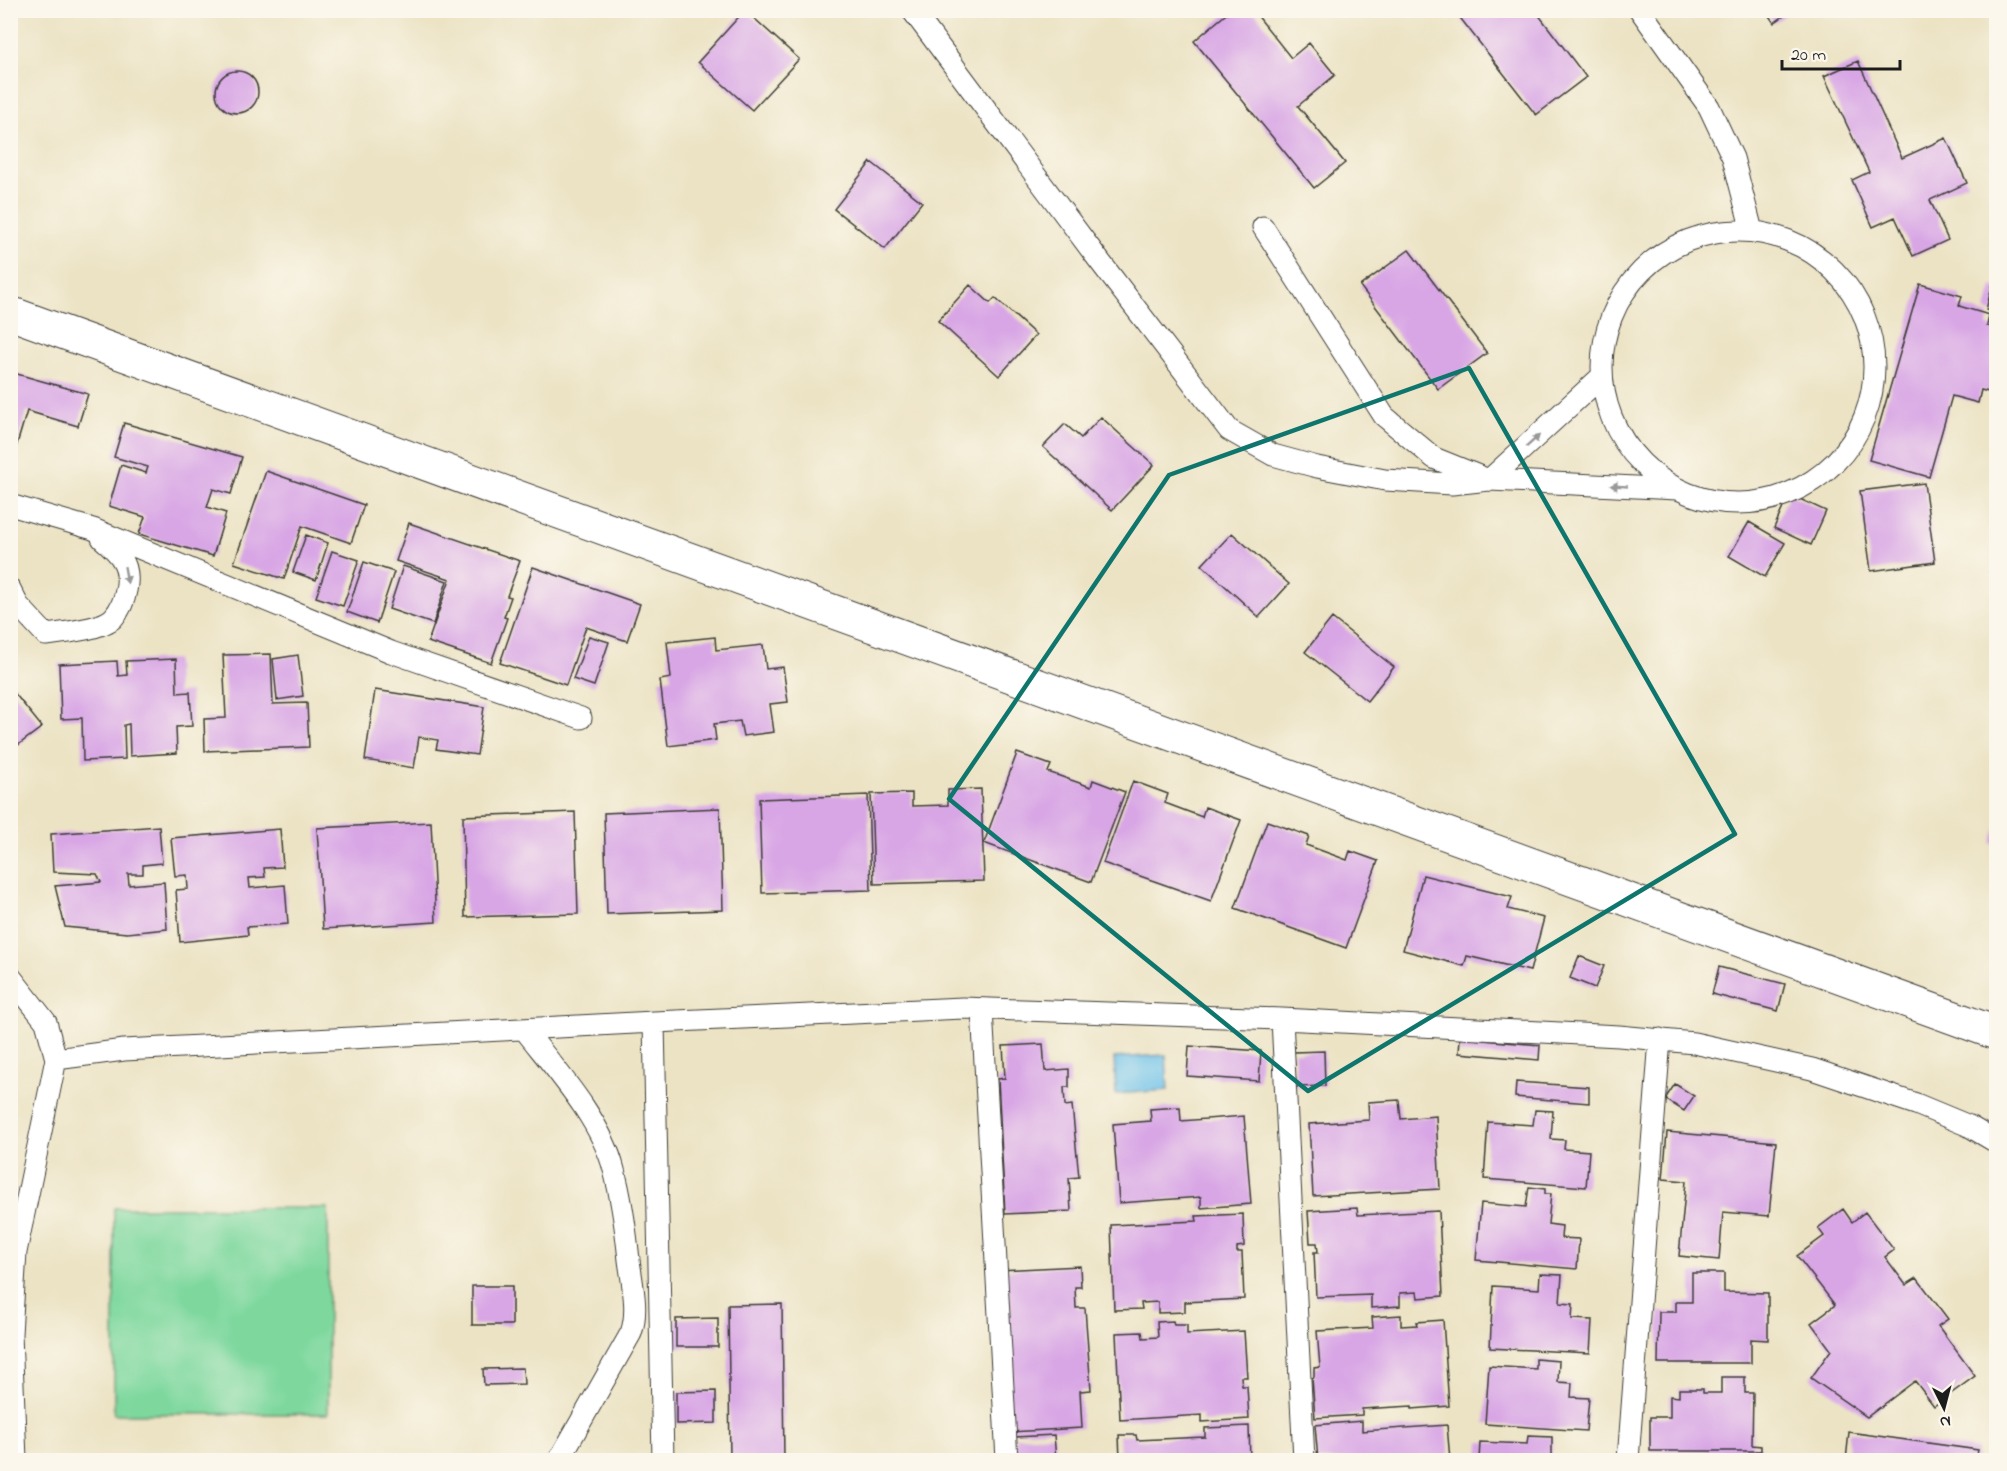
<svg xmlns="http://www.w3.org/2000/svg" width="2007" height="1471" viewBox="0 0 2007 1471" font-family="'Indie Flower',sans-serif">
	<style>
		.green { fill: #7ed89e; stroke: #4d7a5d; stroke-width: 1.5 }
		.water { fill: #6cc1e9; stroke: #446e82; stroke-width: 1.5 }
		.building { fill: #d8a6e5 }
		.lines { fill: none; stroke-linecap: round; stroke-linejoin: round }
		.service-casing { stroke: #3b3a35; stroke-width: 23 }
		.minor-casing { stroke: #3b3a35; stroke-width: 35 }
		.service { stroke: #fff; stroke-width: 21 }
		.minor { stroke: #fff; stroke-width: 33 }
		.oneway { fill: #999 }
		.marked { fill: none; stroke: #0f766e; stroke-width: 4.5; stroke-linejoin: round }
	</style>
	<rect width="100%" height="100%" fill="#fbf7ec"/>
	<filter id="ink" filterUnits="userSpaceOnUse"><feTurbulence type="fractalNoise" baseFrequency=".0167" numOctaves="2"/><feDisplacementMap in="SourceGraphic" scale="12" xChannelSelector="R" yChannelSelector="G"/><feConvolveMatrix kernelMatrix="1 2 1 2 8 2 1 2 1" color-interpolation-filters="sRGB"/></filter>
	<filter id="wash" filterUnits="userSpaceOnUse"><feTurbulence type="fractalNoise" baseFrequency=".008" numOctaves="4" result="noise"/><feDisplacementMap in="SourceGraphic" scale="24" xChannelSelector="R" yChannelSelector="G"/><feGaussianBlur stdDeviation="1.35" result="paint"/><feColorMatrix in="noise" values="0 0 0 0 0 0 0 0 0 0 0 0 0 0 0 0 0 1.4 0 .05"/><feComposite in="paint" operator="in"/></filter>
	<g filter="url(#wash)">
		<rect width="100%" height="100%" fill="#ece3c4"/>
		<path class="green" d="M114,1208h214v206h-214z"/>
		<path class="water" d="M1166,1055l2,35 -52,4 -2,-36z"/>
		<g id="blocks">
			<path class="building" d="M745,10l54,49 -47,51 -54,-48z
				M1231,10h22l38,48 18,-15 26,32 -37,31 47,57 -31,25 -120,-147z
				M1454,10h81l51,67 -50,38z
				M1765,10h27l-18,13z
				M1858,61l44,97 44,-20 21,45 -37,17 18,40 -35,16 -18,-39 -22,10 -21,-47 17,-8 -45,-96z
				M216 92a21 21 0 1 1 42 0a21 21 0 1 1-42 0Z
				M871,162l51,40 -37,47 -51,-40z
				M1409,250l78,103 -49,36 -78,-103z
				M1920,284l42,12 -3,10 30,9 -2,11 9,2v66l-15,-4 -3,13 -26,-7 -23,81 -60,-17z
				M970,285l20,18 5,-5 41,37 -37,41 -61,-55z
				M1992,286l4,1v26l-10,-3z
				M10,372l78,22 -10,32 -51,-15 -16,53z
				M1101,417l53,48 -42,45 -69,-63 22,-23 16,14z
				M124,423l118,34 -11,37 -18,-5 -6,18 19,6 -13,43 -74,-22 6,-17 -36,-11 12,-41 25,8 2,-6 -34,-10z
				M266,471l98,34 -13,38 -49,-17 -18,53 -50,-16z
				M1924,483l11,79 -64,9 -11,-80z
				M1789,494l37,17 -15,34 -37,-17z
				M1749,522l36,21 -20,34 -36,-21z
				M409,523l111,38 -13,35 4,1 -7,20 3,1 -16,45 -63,-21 22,-63 -54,-18z
				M1232,533l57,51 -30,33 -57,-52z
				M306,535l22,8 -12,37 -23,-8z
				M332,551l27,9 -16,46 -27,-9z
				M364,562l30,10 -17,51 -30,-11z
				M403,566l44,15 -14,43 -44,-15z
				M533,567l107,37 -13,37 -41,-14 -20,58 -66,-22z
				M1332,618l62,49 -27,34 -62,-49z
				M589,636l20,6 -15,44 -21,-7z
				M715,637l1,13 47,-5 3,24 17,-2 5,35 -18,2 4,28 -31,4 -3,-15 -26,3 2,16 -48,6 -8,-66 11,-2 -4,-36z
				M271,654l2,50 34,-1 2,44 -104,4 -1,-32 22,-1 -3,-63z
				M298,655l5,41 -26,4 -4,-41z
				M176,659l1,34 13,-1 2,34 -16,1 1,26 -47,3 -1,-32 -5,1 1,34 -42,2 -1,-43 -21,1 -2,-55 58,-3 1,15 9,-1 -1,-14z
				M12,690l30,37 -32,24v-59z
				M375,690l109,17 -7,48 -41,-6 2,-9 -19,-3 -5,31 -49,-8z
				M1017,753l34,12 -3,7 43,15 2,-7 32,12 -34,90 -107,-39z
				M1133,781l35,13 -3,9 37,14 3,-10 36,13 -30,81 -108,-38z
				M981,789l3,92 -110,3 -3,-90 41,-1v13l36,-1v-15z
				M868,795l3,95 -109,3 -3,-94z
				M720,808l3,102 -116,4 -3,-101z
				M575,812l3,102 -113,3 -2,-101z
				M1267,821l42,15 -3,9 41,15 3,-9 28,10 -32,87 -111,-40z
				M431,822l5,100 -113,7 -6,-101z
				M159,826l3,37 -19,2v9h-15l1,11 35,-3 3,47 -40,4 -62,-6 -10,-41 46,-4 -4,-8 -44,-2 -2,-38z
				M1996,828v17l-5,-2z
				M280,829l3,38 -19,1 1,9 -16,1 1,10 35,-3 3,39 -41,3 1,8 -68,7 -4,-52 12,-1 -1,-14 -12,1 -4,-38z
				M1423,875l89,22 -4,12 36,9 -14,53 -63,-15 -3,10 -61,-16z
				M1579,956l25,10 -9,22 -25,-10z
				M1719,967l66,17 -7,27 -66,-17z
				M1460,1038l80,7 -1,15 -80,-7z
				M1043,1044l2,27 24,-2v18h-5l1,19 7,-1 7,72 -10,1 2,33 -66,3 -7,-135 7,-1 -2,-32z
				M1189,1046l72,5 -2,30 -72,-5z
				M1324,1051l1,35 -29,1 -2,-35z
				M1516,1082l73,5v16l-74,-6z
				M1675,1084l19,12 -10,15 -19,-12z
				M1399,1100l2,19 35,-3 4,73 -127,7 -4,-72 60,-4 -1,-18z
				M1180,1107l1,14 63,-5 7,88 -50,4v-11l-82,6 -6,-79 38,-3 -1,-12z
				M1535,1110l18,1 -2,28 14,1 -1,9 25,2 -3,36 -102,-8 4,-57 45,3z
				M1667,1132l109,10 -7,74 -46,-4 -4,48 -40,-4 7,-75 -23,-2z
				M1529,1187l16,2v5h6l-3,30 14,2 -1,12 18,1 -2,30 -101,-9 5,-57 45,4z
				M1357,1208l1,7 81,-4 4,85 -25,2 -1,-6 -17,1v13l-29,2v-13l-55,2 -2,-45h4l-1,-9h-7l-2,-32z
				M1843,1209l9,13 13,-10 29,38 -9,7 21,28 11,-7 31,41 -10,7 37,50 -41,30 -19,-25 -48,36 -56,-39 20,-28 -20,-27 24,-18 -38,-49 27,-20 -6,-8z
				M1243,1214l1,32 -7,1v5h5l2,47 -59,3v10l-27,1v-11l-17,1 1,6 -28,1 -3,-85 86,-4 -1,-5z
				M1080,1266l1,21h-6l1,21h9l6,82 -11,1 2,37 -75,4 -9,-162z
				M1692,1273h32v19l44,1v47l-17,-1v24h-93l1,-51h17v-10h16z
				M1540,1274l22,1 -2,28 13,1 -1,15 20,1 -2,33 -100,-5 3,-62 46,3z
				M472,1286h40v39h-40z
				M782,1304l2,156h-54l-2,-155z
				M1401,1315v11l16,-1 -1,-3 27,-2 6,86 -37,3v-3l-50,3v6l-47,3 -3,-40 2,-1v-9l6,-1 -3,-36 56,-3 -1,-11z
				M718,1318v29h-42v-28z
				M1173,1321l1,4h13v9l57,-3 3,46h-6l1,9h5l2,33 -47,3v-7l-82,5 -4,-87 26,-1 1,6 15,-1 -1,-15z
				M1536,1359l23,2 -1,21 14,1 -1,14 18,1 -3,33 -101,-7 4,-58 47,3z
				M523,1368l1,16 -40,1 -1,-16z
				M1721,1377h24v16h8l-1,52 9,1v5h-111v-34h20v-21l9,1v-8h24v4h18z
				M716,1391v32l-40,1v-32z
				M1362,1421v10l85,-6 3,35h-132l-3,-35z
				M1249,1426l1,34h-130l-1,-25h17l1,5 68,-3v-9z
				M1849,1432l129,18 -2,10h-130z
				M1054,1435l2,25h-39l-2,-23z
				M1528,1436l24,1v23h-73l1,-18 47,2z"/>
		</g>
	</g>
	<g filter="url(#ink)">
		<use href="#blocks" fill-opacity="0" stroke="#3b3a35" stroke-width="1.5"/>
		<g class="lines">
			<g class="service-casing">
				<path id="service" d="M912,10l186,249 131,171 44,25 44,12 68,13 67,4 37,-4 188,9
					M1640,10l69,97 24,51 19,73
					M1263,227l121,189 50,42 52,21
					M1602 367a136 136 0 1 1 272 0a136 136 0 1 1-272 0Z
					M1489,480l112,-103
					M10,505l83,24 298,123 190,66
					M10,589l8,16 28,30c16,-2 56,-6 67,-17 13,-14 20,-44 8,-60 -5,-8 -13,-14 -19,-20
					M10,976l36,46 10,37 -40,193 -5,82 5,126
					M982,1009l25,451
					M1282,1019l22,441
					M654,1022l9,438
					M524,1029c32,41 77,90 90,141 8,30 12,61 15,90 3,23 10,51 2,73l-72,127
					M56,1059l68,-9 530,-28 309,-14 319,11 337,17 75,7 118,26 104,35 53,22 27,16
					M1628,1460l32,-421"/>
			</g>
			<g class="minor-casing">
				<path id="minor" d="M10,313l1986,720"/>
			</g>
			<use href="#service" class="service"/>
			<use href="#minor" class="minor"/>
		</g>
		<defs><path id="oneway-solid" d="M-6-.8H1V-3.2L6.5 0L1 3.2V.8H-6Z" transform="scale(1.5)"/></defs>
		<g class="oneway">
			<use href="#oneway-solid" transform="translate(1533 441) rotate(-42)"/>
			<use href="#oneway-solid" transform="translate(1619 486) rotate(-177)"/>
			<use href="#oneway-solid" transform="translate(126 575) rotate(80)"/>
		</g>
	</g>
	<path class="marked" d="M1469,368l266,466 -427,257 -359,-292 220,-324z"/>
	<rect width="2007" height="1471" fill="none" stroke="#fbf7ec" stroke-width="36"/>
	<g transform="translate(1944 1408) rotate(174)" stroke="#fbf7ec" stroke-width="4.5" paint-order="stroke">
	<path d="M0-4.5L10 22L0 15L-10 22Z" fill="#1c1c1c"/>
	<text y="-9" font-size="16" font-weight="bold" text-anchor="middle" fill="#1c1c1c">N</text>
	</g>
	<path d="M1782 60v9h118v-9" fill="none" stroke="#1c1c1c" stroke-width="3"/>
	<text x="1791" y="60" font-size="18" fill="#1c1c1c" stroke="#fbf7ec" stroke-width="4.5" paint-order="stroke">20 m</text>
</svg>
